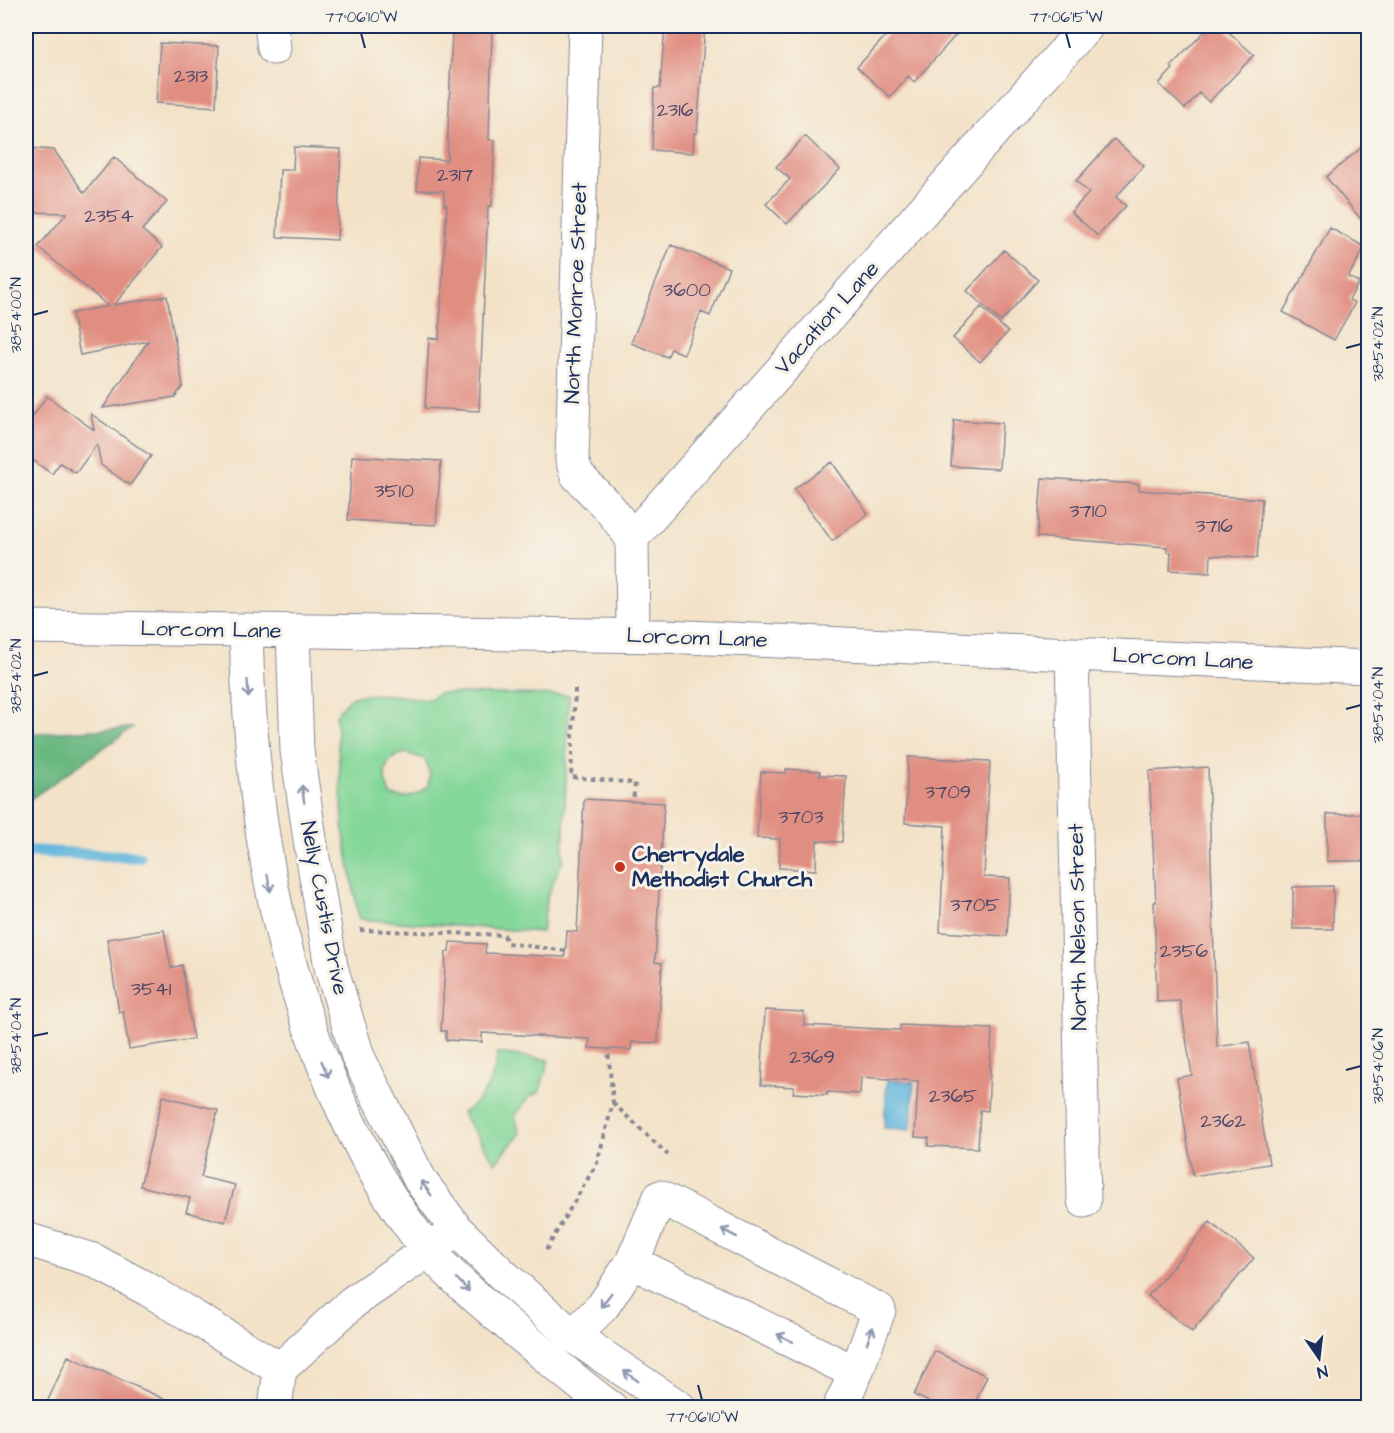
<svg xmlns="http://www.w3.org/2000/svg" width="1394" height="1433" viewBox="0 0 1394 1433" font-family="'Architects Daughter',sans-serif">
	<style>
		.green { fill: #83d799; stroke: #4f837c; stroke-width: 1.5; fill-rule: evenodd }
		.forest { fill: #6ab881; stroke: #427470; stroke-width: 1.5 }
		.water { fill: #5fb6dc; stroke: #3d729d; stroke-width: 1.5 }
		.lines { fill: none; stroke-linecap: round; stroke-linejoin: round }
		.stream { stroke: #5fb6dc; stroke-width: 12 }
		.building { fill: #e18e82 }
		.minor-casing { stroke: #878893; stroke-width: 35 }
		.path { stroke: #878893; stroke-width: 4; stroke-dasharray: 4.5 4.5; stroke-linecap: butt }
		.minor { stroke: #fff; stroke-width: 33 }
		.oneway { stroke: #8d97ae }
		.ticks { fill: none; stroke: #1b2f5e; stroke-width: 2 }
		.poi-dot { fill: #c8321e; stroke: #f7f3e8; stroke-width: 2 }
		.labels { text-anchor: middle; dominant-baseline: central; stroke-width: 6; stroke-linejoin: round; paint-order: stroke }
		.number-label { font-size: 20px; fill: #4c4767 }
		.street-label { font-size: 22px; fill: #1b2f5e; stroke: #f7f3e8 }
		.poi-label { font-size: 22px; font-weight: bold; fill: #1b2f5e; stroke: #f7f3e8; text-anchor: start }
		.neatline { fill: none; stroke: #1b2f5e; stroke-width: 2 }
		.ticks-label { font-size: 15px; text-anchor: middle; fill: #1b2f5e }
	</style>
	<rect width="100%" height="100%" fill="#f7f3e8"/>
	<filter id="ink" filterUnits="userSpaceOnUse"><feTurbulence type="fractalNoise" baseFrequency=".0167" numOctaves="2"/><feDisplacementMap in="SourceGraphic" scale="12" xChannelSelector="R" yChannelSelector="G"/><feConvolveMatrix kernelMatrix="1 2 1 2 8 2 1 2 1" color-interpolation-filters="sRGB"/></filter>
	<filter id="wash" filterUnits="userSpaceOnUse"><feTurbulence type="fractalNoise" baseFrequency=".008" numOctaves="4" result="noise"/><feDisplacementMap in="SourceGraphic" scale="24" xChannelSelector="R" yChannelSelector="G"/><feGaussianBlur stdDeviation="1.35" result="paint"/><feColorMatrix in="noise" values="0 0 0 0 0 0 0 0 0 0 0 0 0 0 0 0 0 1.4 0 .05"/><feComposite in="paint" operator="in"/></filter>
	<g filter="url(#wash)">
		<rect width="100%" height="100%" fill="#f3e2c8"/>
		<path class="green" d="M438,693l131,2 -6,164 -16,38 -5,35 -183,-13 -15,-84 -8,-119c4,-7 8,-14 15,-18 17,-8 59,0 79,1zM406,753l19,6 5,16 -2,11c-13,10 -20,14 -37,10 -10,-19 -9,-39 15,-43z
			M497,1053l52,7 -10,33 -9,3 -15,20 5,18 -25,29 -33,-50c23,-14 33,-34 35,-60z"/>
		<path class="forest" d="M132,728l-106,74v-68z"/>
		<path class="water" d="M887,1080l27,2 -3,48 -27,-2z"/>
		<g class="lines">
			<path class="stream" d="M26,851l113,6"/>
		</g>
		<g id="blocks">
			<path class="building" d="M665,26h40l-8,107h-3l-1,20 -41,-3 2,-62h6z
				M895,26h69l-50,56 -6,-6 -18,21 -33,-30z
				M1210,26h12l32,29 -45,47 -10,-9 -14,16 -26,-25 14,-15 -2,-3z
				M452,30l40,2 -3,108h6l-3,66h-4l-9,205 -54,-3 4,-70 10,1 8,-134h-3v-14l-27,-1 1,-32 29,2z
				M160,43l59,3 -3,61 -60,-4z
				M805,136l35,33 -53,55 -21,-20 24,-25 -14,-12z
				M1114,139l30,27 -28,31 10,9 -28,30 -27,-24 18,-19 -13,-12z
				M1368,142v86l-42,-51z
				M294,147l47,2 -4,91 -60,-3 3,-67h13z
				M26,148l28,2 30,43 30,-36 53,45 -25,28 20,17 -48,58 53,-9 16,90 -8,11 -72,11 45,-67 -68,14 -8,-42 36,-7 -70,-59 29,-34 -41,-1z
				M1330,228l35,19 -17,30 11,5 -10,18 6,3 -21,37 -51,-28z
				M671,245l58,23 -19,48 -9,-4 -17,42 -13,-5 -4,8 -36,-14z
				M1004,250l34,30 -37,42 -34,-31z
				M981,307l27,25 -28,30 -27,-24z
				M47,396l47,34 -3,-16 60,42 -21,29 -29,-20 -4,-21 -21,29 -16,-10 -8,11 -26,-19v-29z
				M954,420l48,3 -3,46 -48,-3z
				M352,456l89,5 -5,64 -88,-5z
				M832,462l36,52 -36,27 -38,-52z
				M1042,478l97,6v6l123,9 -5,59 -46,-3 -1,18 -40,-3 1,-18h-4v-5l-130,-10z
				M908,757l82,4 -6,116 26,1 -3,58 -67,-4 5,-106 -40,-3z
				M1208,767l9,280 32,-5 20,122 -76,12 -16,-98 15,-3 -12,-74 -23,1 -3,-100h2l-7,-131z
				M786,769l34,2v4l26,1 -4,66 -25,-1 -1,29 -37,-2 1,-29 -23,-1 4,-66 25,1z
				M584,799l80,4 -9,159 7,1 -4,80 -26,-1 -1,8 -23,-1 -19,-1 1,-9 -108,-6v9l-36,-2v-9h-5l5,-79 3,-1 1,-9 36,2 -1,9 80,4 2,-26 10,1z
				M1327,814h41v47h-41z
				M1333,886v43h-40v-42z
				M164,930l7,38 11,-3 11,74 -64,10 -6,-38 -4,1 -12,-73z
				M765,1010l39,2v13l96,5v-5l92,4 -4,82 -8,-1 -2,38 -50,-2 1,-8 -14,-1 3,-56 -57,-4 -1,17 -33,-2v3l-34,-2 1,-6 -33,-2z
				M163,1096l55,14 -17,67 34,8 -10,37 -39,-10 4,-14 -50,-12z
				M1210,1222l44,36 -62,74 -44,-36z
				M935,1351l52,25 -14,31h-33l-26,-12z
				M68,1356l114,51h-137z"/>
		</g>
	</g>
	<g filter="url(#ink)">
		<use href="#blocks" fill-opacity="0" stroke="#878893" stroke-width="1.5"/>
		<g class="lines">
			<g class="minor-casing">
				<path id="minor" d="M271,26l3,22
					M585,26l-13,434 5,15 33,34 22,29
					M26,627l638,9 704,31
					M246,630c4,159 24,310 87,457 25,59 55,114 96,164 27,31 59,56 90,83 31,25 60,51 92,74
					M293,632l4,119 14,95 20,121 27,90 62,123 37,50 48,47 68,59 107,72
					M633,635l-1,-97 455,-512
					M1072,654l12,547
					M26,1239l67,21 56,30 131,79
					M632,1262l224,111
					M573,1336l30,-30 29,-44 28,-65 219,113 -23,63 -17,35
					M275,1408l5,-39 73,-67 93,-64"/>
			</g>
			<path class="path" d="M575,689l-4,88 64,6 -2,19
				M360,930l144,5 3,8 59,8
				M613,1103l55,52
				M546,1250l51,-87 16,-60 -5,-54"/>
			<use href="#minor" class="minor"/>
		</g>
		<defs><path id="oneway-shaft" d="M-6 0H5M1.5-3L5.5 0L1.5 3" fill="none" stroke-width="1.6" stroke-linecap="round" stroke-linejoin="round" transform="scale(1.5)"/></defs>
		<g class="oneway">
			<use href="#oneway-shaft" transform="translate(248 689) rotate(87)"/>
			<use href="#oneway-shaft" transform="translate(303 794) rotate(-98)"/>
			<use href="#oneway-shaft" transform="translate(269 883) rotate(80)"/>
			<use href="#oneway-shaft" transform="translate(325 1069) rotate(67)"/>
			<use href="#oneway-shaft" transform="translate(426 1188) rotate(-126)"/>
			<use href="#oneway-shaft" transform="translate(729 1233) rotate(-153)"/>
			<use href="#oneway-shaft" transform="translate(463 1285) rotate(46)"/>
			<use href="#oneway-shaft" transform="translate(606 1300) rotate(127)"/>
			<use href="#oneway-shaft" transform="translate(870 1335) rotate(-70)"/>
			<use href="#oneway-shaft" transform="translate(785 1338) rotate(-154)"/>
			<use href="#oneway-shaft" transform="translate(631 1376) rotate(-145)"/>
		</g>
	</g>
	<path class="ticks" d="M361,33l4,15M1066,33l4,15M33,315l15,-4M1346,348l15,-4M33,676l15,-4M1346,709l15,-4M33,1036l15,-3M1346,1070l15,-4M698,1385l4,15"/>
	<circle class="poi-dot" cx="620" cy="867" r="6"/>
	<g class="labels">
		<g class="number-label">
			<text x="191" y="76">2313</text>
			<text x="675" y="110">2316</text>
			<text x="455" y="175">2317</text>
			<text x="109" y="216">2354</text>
			<text x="687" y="290">3600</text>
			<text x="394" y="491">3510</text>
			<text x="1088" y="511">3710</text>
			<text x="1214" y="526">3716</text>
			<text x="948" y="792">3709</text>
			<text x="801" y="817">3703</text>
			<text x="975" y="905">3705</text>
			<text x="1184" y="951">2356</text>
			<text x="151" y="989">3541</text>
			<text x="812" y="1057">2369</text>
			<text x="953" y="1096">2365</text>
			<text x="1223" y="1121">2362</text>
		</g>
		<g class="street-label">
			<text transform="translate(576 293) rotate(-88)">North Monroe Street</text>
			<text transform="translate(827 318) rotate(-48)">Vacation Lane</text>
			<text transform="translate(211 630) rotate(1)">Lorcom Lane</text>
			<text transform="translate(697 638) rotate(2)">Lorcom Lane</text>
			<text transform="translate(1183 659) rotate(3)">Lorcom Lane</text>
			<text transform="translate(324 908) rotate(79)">Nelly Custis Drive</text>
			<text transform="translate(1078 927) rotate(-91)">North Nelson Street</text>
		</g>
		<g class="poi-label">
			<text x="632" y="854">Cherrydale<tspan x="632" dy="25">Methodist Church</tspan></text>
		</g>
	</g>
	<rect width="1394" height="1433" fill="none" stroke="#f7f3e8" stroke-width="66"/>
	<g transform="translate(1319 1358) rotate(166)" stroke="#f7f3e8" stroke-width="4.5" paint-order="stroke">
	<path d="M0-4.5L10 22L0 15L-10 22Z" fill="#1b2f5e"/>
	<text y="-9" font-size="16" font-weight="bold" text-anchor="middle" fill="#1b2f5e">N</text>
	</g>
	<rect x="33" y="33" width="1328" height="1367" class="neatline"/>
	<g class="ticks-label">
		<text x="361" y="22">77°06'10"W</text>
		<text x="1066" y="22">77°06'15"W</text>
		<text transform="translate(16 315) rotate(-90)" y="5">38°54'00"N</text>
		<text transform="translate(1378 344) rotate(-90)" y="5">38°54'02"N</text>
		<text transform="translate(16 676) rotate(-90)" y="5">38°54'02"N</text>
		<text transform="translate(1378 705) rotate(-90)" y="5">38°54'04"N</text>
		<text transform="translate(16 1036) rotate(-90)" y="5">38°54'04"N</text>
		<text transform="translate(1378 1066) rotate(-90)" y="5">38°54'06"N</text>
		<text x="702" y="1422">77°06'10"W</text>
	</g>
</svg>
